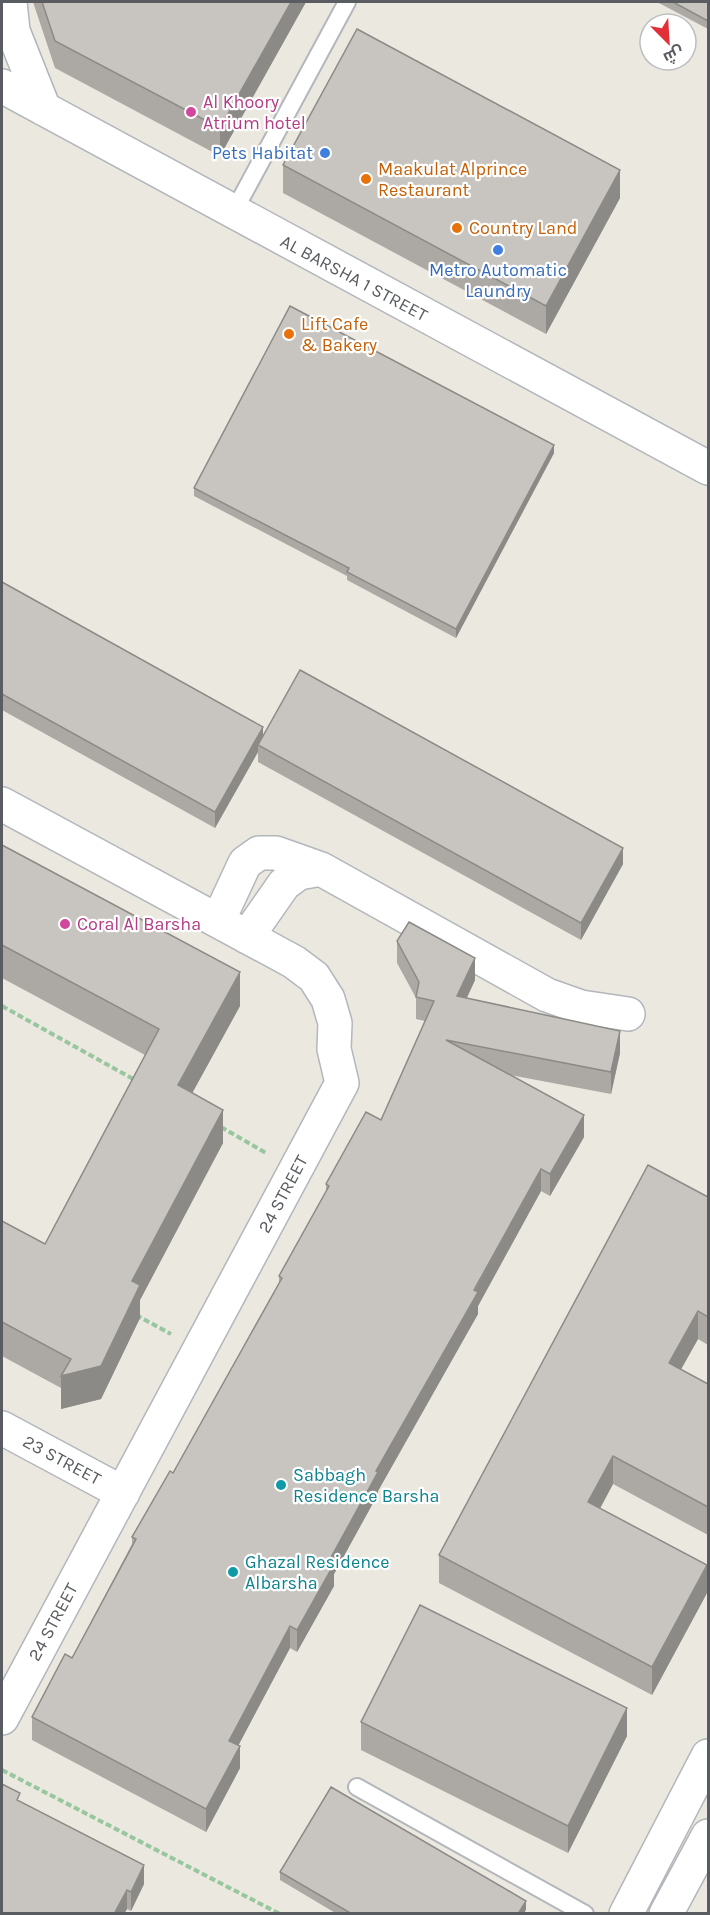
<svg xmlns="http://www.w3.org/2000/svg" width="710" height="1915" viewBox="0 0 710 1915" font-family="Karla,Cairo,sans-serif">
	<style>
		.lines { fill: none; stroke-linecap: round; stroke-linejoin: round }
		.lane-casing { stroke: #b3b7bb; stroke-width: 20 }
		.street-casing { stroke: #b3b7bb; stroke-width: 36 }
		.secondary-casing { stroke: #b2b6bb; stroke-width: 36 }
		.path { stroke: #98c69f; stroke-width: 4; stroke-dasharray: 6 3; stroke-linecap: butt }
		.lane { stroke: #fff; stroke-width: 16 }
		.street { stroke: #fff; stroke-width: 33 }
		.secondary { stroke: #fff; stroke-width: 33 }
		.wall { fill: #aca9a5 }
		.shaded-wall { fill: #8c8a86 }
		.building { fill: #c8c5c0; stroke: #8c8a86; stroke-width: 1.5 }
		.hotel-dot { fill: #d1479c; stroke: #fff; stroke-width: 2 }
		.shop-dot { fill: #3f7fe0; stroke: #fff; stroke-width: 2 }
		.food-dot { fill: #e8710a; stroke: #fff; stroke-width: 2 }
		.culture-dot { fill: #0f9aa8; stroke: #fff; stroke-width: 2 }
		.labels { text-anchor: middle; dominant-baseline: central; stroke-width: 4.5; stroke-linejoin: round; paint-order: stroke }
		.hotel-label { font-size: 18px; fill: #b23c85; stroke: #fff; text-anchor: start }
		.shop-label { font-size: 18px; fill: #366cbe; stroke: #fff; text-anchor: end }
		.food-label { font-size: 18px; fill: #c56008; stroke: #fff; text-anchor: start }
		.street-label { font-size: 18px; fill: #595d61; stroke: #fff }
		.culture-label { font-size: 18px; fill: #0d838f; stroke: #fff; text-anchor: start }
	</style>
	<rect width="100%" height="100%" fill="#ebe8e0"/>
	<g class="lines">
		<g class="lane-casing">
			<path id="lane" d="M233,213l114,-211
				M357,1787l228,127"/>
		</g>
		<g class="street-casing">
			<path id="street" d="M2,804l292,158 20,15 14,22 7,24 -1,26 8,34 -340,635
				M218,921l27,-58 14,-10h17l45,16 226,126 34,12 47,7
				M247,937l37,-53 15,-11 22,-4
				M2,1428l121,65
				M626,1914l82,-158
				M666,1914l42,-78"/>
		</g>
		<g class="secondary-casing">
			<path id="secondary" d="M10,2l3,29 31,78
				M2,86l706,382"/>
		</g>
		<path class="path" d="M2,1006l133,74
			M221,1127l45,26
			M136,1315l35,19
			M2,1770l278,144"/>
		<use href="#lane" class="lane"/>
		<use href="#street" class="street"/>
		<use href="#secondary" class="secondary"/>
	</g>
	<path class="wall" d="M33,2h273l-86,154 -165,-88z
		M657,2h51v27z
		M283,165l337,33 -74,136 -263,-141z
		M554,453l-98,185 -109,-58v-4l-153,-80v-8z
		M2,582l261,155 360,127 -42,76 -323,-178v-10l-43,76 -213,-118z
		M2,845l238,161 -48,87 31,50 -83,157v18l-39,81 -40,10v-21l-59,-32v-135l43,23 100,-189 -143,-77z
		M397,941l78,39 -8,18 153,55 -9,41 -101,-19 74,62 -34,59 -9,-5 -63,115v8l-100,177v3l-44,80v12l-37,66 -7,-4 -52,98 2,22 -34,64 -174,-92v-23l40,-59 60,-114v-7l41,-64 106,-188v-9l47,-84v-8l55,-64 44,-99 -9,-2v-21l-19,-35z
		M708,1197v148l-10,-6 -17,30 27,15v151l-95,-51 -13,25 107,84 -55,102 -213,-112v-28z
		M361,1722l266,14 -59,117 -207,-103z
		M20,1801l124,83 -13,27 -4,-2 -3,5h-122z
		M280,1872l246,37 -2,5h-187l-57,-34z"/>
	<path class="shaded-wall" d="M291,2h15l-86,154v-28z
		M620,170v28l-74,136v-28z
		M554,445v8l-98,185v-9z
		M263,727v17l-5,1v7l-43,76v-16z
		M623,848v16l-42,76v-17z
		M475,958v22l-18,38v-22z
		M240,972v34l-62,113v-34z
		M620,1031v22l-9,41v-22z
		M223,1110v33l-83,157v18l-39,81 -40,10v-33l71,-95z
		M584,1115v22l-34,59v-22z
		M541,1169v22l-63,115v8l-100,177v3l-44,80v12l-37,66v-22l32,-69 47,-90z
		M698,1311v28l-29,52v-28z
		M613,1456v28l-25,46v-28z
		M3,1467v34l-1,4v-34z
		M707,1565v28l-55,102v-28z
		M290,1626v22l-61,115v-22z
		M627,1708v28l-59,117v-27z
		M240,1746v22l-34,64v-23z
		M144,1865v19l-13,27v-19z
		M127,1890v19l-3,5h-10z
		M526,1901v8l-2,5h-6z"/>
	<path class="building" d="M42,2h249l-71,126 -165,-87z
		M673,2h35v19z
		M357,29l263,141 -74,136 -263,-141z
		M290,306l264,139 -98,184 -109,-57 2,-4 -155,-80z
		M2,582l261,145 -48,85 -213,-118z
		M300,670l323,178 -42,75 -323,-178z
		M2,845l238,127 -62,113 45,25 -91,171 8,4 -39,81 -40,10 10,-17 -69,-37v-101l43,23 114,-215 -157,-84z
		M409,922l66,36 -18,38 163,35 -9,41 -165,-32 138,75 -34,59 -9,-5 -67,121 4,2 -102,179 2,1 -49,89 5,3 -37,66 -7,-4 -61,115 11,5 -34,63 -174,-92 33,-63 7,4 64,-119 -4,-2 38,-66 3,2 109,-195 -3,-2 50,-90 -3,-2 40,-72 15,8 53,-119 -18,-4 3,-15 -22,-41z
		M648,1165l60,32v120l-10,-6 -29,52 39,21v123l-95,-51 -25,46 119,63 -55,102 -213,-112z
		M420,1605l207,103 -59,118 -207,-104z
		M2,1784l18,9 -3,7 127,65 -13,27 -4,-2 -13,24h-112z
		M331,1787l195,114 -8,13h-166l-72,-42z"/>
	<g class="hotel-dot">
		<circle cx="191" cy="112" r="6"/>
		<circle cx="65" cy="924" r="6"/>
	</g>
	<g class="shop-dot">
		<circle cx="325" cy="153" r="6"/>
		<circle cx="498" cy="250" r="6"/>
	</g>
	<g class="food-dot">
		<circle cx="366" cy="179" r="6"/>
		<circle cx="457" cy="228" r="6"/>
		<circle cx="289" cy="334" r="6"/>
	</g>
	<g class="culture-dot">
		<circle cx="281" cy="1485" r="6"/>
		<circle cx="233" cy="1572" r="6"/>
	</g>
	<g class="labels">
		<g class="hotel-label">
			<text x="203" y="102">Al Khoory<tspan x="203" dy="21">Atrium hotel</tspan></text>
			<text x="77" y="924">Coral Al Barsha</text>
		</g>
		<g class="shop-label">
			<text x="313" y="153">Pets Habitat</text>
			<text x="498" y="270" text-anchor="middle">Metro Automatic<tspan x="498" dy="21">Laundry</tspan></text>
		</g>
		<g class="food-label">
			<text x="378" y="169">Maakulat Alprince<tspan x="378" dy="21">Restaurant</tspan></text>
			<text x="469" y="228">Country Land</text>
			<text x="301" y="324">Lift Cafe<tspan x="301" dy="21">&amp; Bakery</tspan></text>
		</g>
		<g class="street-label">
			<text transform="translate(354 278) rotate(28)">AL BARSHA 1 STREET</text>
			<text transform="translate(283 1194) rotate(-62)">24 STREET</text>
			<text transform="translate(62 1460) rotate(28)">23 STREET</text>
			<text transform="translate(53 1622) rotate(-62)">24 STREET</text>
		</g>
		<g class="culture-label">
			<text x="293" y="1475">Sabbagh<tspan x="293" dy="21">Residence Barsha</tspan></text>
			<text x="245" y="1562">Ghazal Residence<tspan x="245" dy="21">Albarsha</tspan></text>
		</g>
	</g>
	<rect width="710" height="1915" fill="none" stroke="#595d61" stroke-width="6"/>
	<g transform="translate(668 42) rotate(156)"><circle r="28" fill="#ffffff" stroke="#bdbec0" stroke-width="1.5"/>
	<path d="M0-4.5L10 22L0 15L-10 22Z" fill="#e13038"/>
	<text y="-9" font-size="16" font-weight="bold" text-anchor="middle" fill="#595d61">ش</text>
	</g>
</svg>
